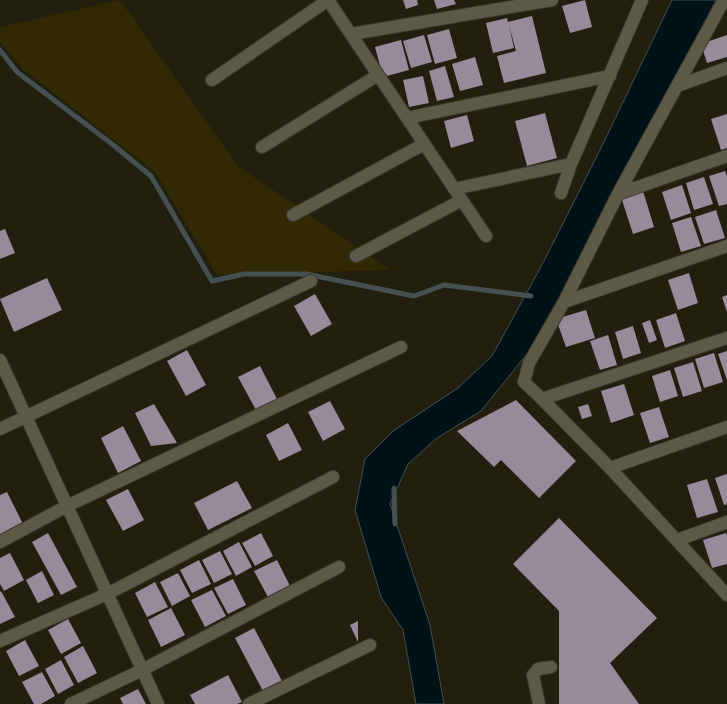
<svg xmlns="http://www.w3.org/2000/svg" width="727" height="704" viewBox="0 0 727 704" font-family="'Fira Sans Condensed',sans-serif">
	<style>
		.green { fill: #302904 }
		.water { fill: #001217; stroke: #445051 }
		.lines { fill: none; stroke-linecap: round; stroke-linejoin: round }
		.stream { stroke: #445051; stroke-width: 5 }
		.building { fill: #998a9b }
		.minor-casing { stroke: #3c392f; stroke-width: 14 }
		.minor { stroke: #5c5946; stroke-width: 12 }
	</style>
	<rect width="100%" height="100%" fill="#221f0e"/>
	<path class="green" d="M120,0l118,166 152,104 -173,5 -62,-103 -132,-103 -23,-27v-15z"/>
	<path class="water" d="M672,0h44l-177,339 -58,72 -44,27 -29,26 -18,40 40,121 14,79h-28l-13,-74 -22,-33 -26,-87 10,-51 28,-28 65,-43 34,-32 51,-93 59,-117z"/>
	<g class="lines">
		<path class="stream" d="M0,50l17,22 95,72 39,32 61,105 32,-7h62l108,22 30,-11 87,11
			M394,488l1,36"/>
	</g>
	<path class="building" d="M403,0h14l1,5 -12,4z
		M434,0h20l2,4 -19,5z
		M585,0l7,27 -22,6 -8,-27z
		M532,16l14,57 -42,10 -7,-27 19,-5 -7,-26 5,23 -21,5 -7,-30 21,-5 1,4z
		M449,29l8,29 -22,6 -8,-29z
		M424,35l8,27 -21,6 -8,-27z
		M727,35v22l-20,6 -6,-19z
		M401,40l8,30 -26,7 -8,-30z
		M475,57l8,28 -23,6 -8,-27z
		M445,66l9,31 -17,4 -8,-30z
		M423,76l6,27 -20,4 -6,-27z
		M545,113l12,45 -30,8 -12,-45z
		M727,114v34l-6,2 -10,-31z
		M467,115l7,26 -23,7 -7,-27z
		M725,171l2,5v28l-8,2 -10,-30z
		M704,177l9,27 -19,6 -8,-27z
		M682,185l9,28 -20,7 -9,-28z
		M643,191l11,36 -21,7 -12,-37z
		M716,210l9,28 -21,6 -9,-27z
		M691,217l10,29 -20,6 -9,-29z
		M5,229l10,24 -15,6v-28z
		M689,273l9,30 -20,7 -10,-30z
		M47,278l15,32 -48,22 -14,-33z
		M315,294l17,30 -21,12 -17,-30z
		M727,295v17l-5,-15z
		M586,310l9,28 -29,9 -10,-28z
		M676,313l9,28 -20,7 -9,-28z
		M650,320l7,20 -8,3 -7,-20z
		M633,326l8,27 -18,6 -8,-27z
		M608,335l9,30 -17,5 -10,-29z
		M187,350l19,35 -20,11 -19,-35z
		M727,351v29l-9,-26z
		M714,353l9,29 -19,6 -9,-29z
		M693,362l9,29 -19,6 -9,-29z
		M260,366l17,33 -21,11 -18,-33z
		M670,370l8,26 -18,6 -8,-26z
		M624,384l10,31 -23,8 -10,-32z
		M516,400l60,61 -37,37 -38,-38 -7,7 -37,-36z
		M330,401l15,28 -22,12 -15,-29z
		M154,404l23,39 -26,3 -16,-33z
		M588,404l4,12 -10,3 -4,-12z
		M659,407l10,30 -19,6 -10,-30z
		M288,423l14,27 -23,11 -13,-26z
		M123,426l18,35 -23,12 -17,-35z
		M727,474v30l-3,1 -9,-27z
		M707,479l11,33 -21,6 -10,-33z
		M237,481l15,27 -44,22 -14,-27z
		M128,489l16,31 -21,11 -17,-31z
		M7,492l17,34 -24,13v-44z
		M559,518l98,100 -47,45 29,41h-80v-93l-46,-47z
		M48,533l29,54 -16,8 -29,-53z
		M261,533l12,23 -18,10 -13,-23z
		M726,533l1,3v28l-15,4 -9,-28z
		M239,542l13,25 -16,9 -13,-25z
		M220,551l12,23 -18,9 -12,-23z
		M10,553l14,27 -20,11 -4,-7v-26z
		M199,560l12,24 -19,9 -12,-23z
		M277,560l13,26 -22,11 -14,-26z
		M42,571l12,24 -16,8 -12,-23z
		M178,573l12,23 -18,10 -12,-24z
		M233,579l13,26 -18,9 -14,-26z
		M155,582l13,25 -21,10 -12,-24z
		M212,590l14,26 -21,11 -14,-27z
		M1,591l14,26 -15,7v-32z
		M171,608l14,27 -24,12 -13,-27z
		M68,619l13,24 -20,11 -13,-24z
		M358,621v21l-8,-17z
		M254,628l28,53 -19,10 -28,-53z
		M25,640l14,26 -20,10 -13,-25z
		M83,646l14,27 -19,10 -14,-26z
		M61,660l13,25 -16,9 -13,-25z
		M42,672l13,24 -14,8h-7l-12,-22z
		M228,675l14,27 -5,2h-42l-5,-9z
		M138,689l8,15h-23l-3,-6z"/>
	<g class="lines">
		<g class="minor-casing">
			<path id="minor" d="M328,0l158,236
				M351,34l201,-34
				M212,80l116,-80
				M677,86l50,-18
				M407,118l203,-42
				M262,147l116,-72
				M454,189l117,-25
				M561,193l10,-29 71,-164
				M618,194l109,-38
				M293,215l131,-71
				M356,256l106,-56
				M564,302l163,-56
				M0,360l158,344
				M542,399l185,-61
				M727,427l-117,41 117,127
				M0,429l311,-148
				M610,468l-68,-69 -18,-17 5,-19 35,-61 54,-108 106,-194
				M677,540l50,-18
				M0,542l67,-36 334,-159
				M0,641l107,-47 226,-117
				M71,704l71,-34 197,-103
				M249,704l121,-59
				M539,704l-6,-29 5,-6 13,-2"/>
		</g>
		<use href="#minor" class="minor"/>
	</g>
</svg>
